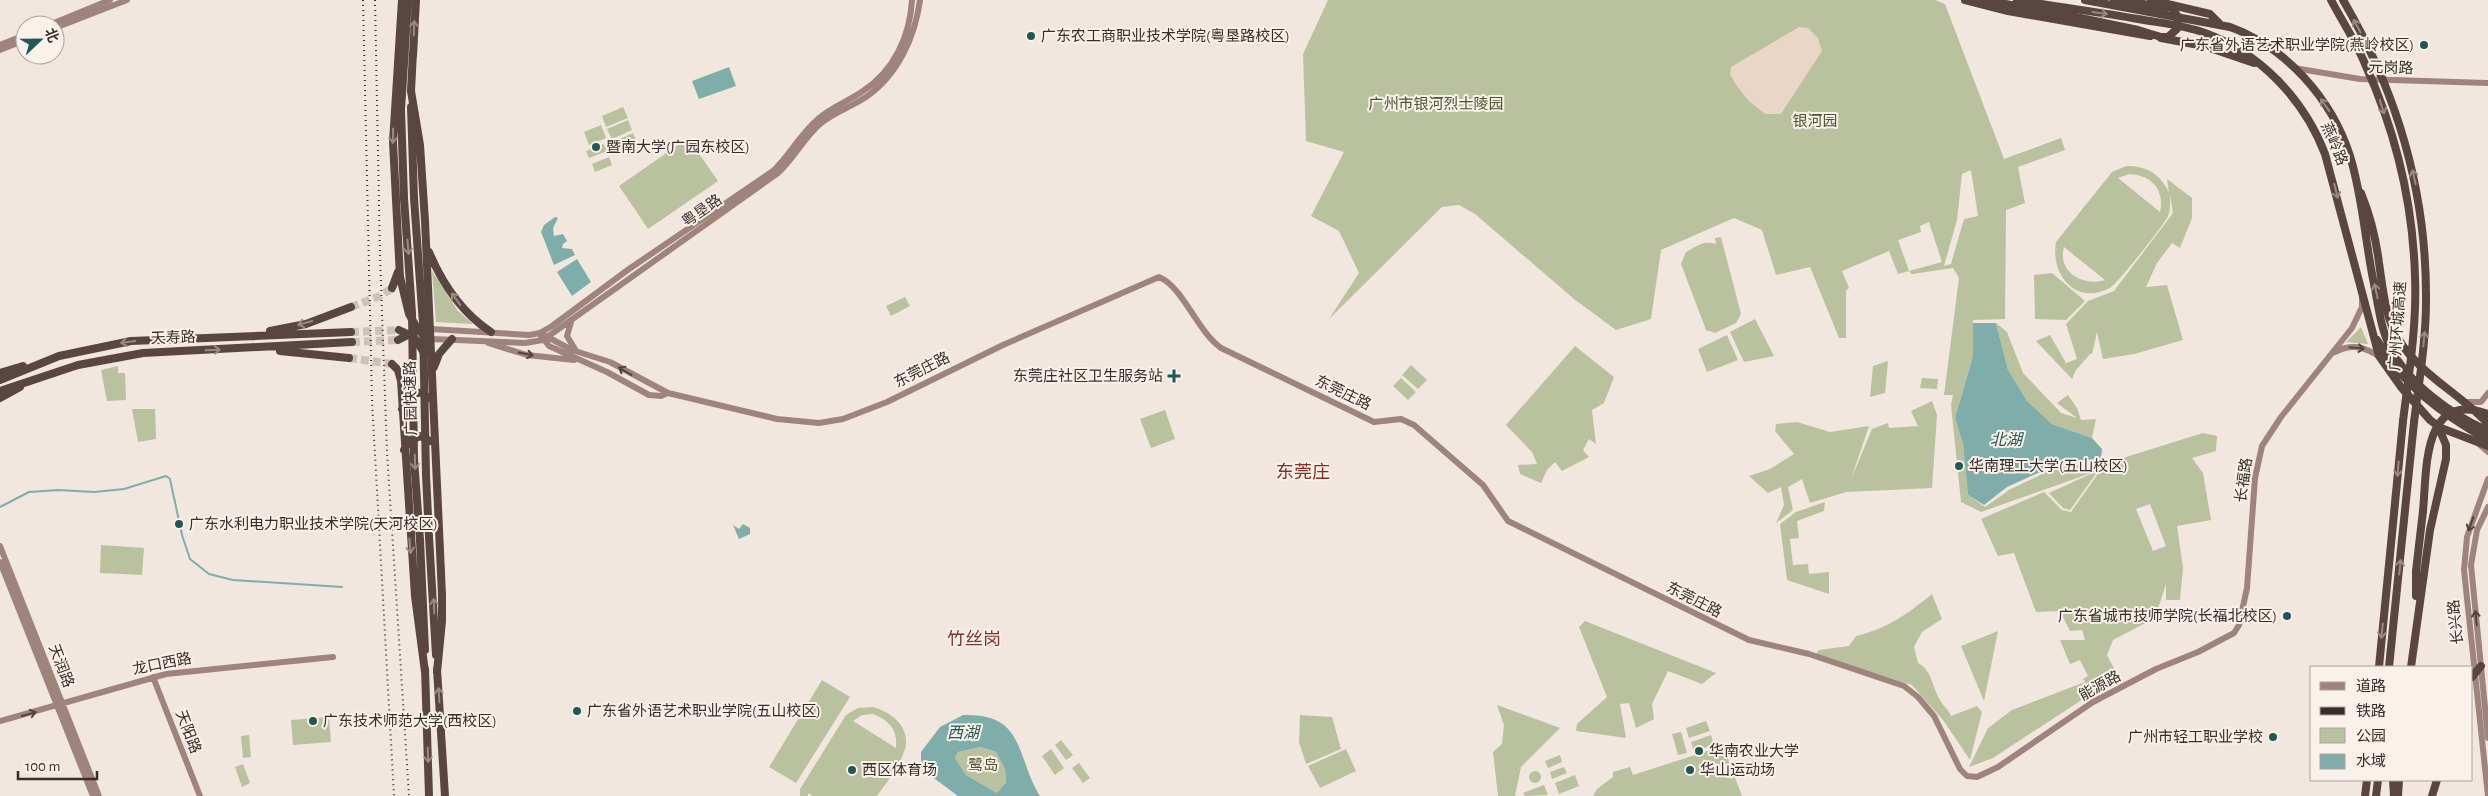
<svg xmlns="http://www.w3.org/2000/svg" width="2488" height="796" viewBox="0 0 2488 796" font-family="'Alegreya Sans','Noto Sans SC',sans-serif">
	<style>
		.green { fill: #bac19f; fill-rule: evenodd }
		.plaza { fill: #e9d6c7 }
		.water { fill: #7faeaa; fill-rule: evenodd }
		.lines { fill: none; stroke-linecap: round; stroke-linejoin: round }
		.stream { stroke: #7faeaa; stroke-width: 2 }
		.highway-tunnel { stroke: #cdc2bb; stroke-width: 8; stroke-dasharray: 8 4; stroke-linecap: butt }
		.secondary { stroke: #9e847c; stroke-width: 6 }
		.highway { stroke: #594641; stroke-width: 8 }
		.rail { stroke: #382d2a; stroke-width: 2; stroke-dasharray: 1 4; stroke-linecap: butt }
		.highway-bridge { stroke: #594641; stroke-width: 8 }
		.oneway { stroke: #998a85 }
		.oneway2 { stroke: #52433e }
		.poi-dot { fill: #215855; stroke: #faf1eb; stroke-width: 2 }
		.labels { text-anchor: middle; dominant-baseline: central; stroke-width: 4; stroke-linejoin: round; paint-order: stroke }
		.poi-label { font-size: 15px; fill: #382d2a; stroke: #faf1eb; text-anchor: start }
		.street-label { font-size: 15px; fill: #382d2a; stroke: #faf1eb }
		.park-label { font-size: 15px; fill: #4c552f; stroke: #faf1eb }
		.water-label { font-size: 16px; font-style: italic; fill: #215855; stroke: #faf1eb }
		.quarter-label { font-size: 18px; fill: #843126; stroke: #faf1eb }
	</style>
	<rect width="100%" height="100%" fill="#f2e7df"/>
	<path class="green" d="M1328,0h607l10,4 59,155 57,-21 4,12 -47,17 7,36 -19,7 -1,109 -32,1v36l-18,62 8,26 5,51 17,12 24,-17 44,-21 53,-9 -36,50 -7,-2 -14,-15 48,-22 -116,41 -20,-10 -10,-97 2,-10h-9l15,-117 -6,-10 -41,6 -3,-3 -11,3 -9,-23 -47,20 7,17 -3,3v47h-7l-29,-71 -34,8 -14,-45 -28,-12 -73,32 -10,69 -35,11 -42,-31 -99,-85 -16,-9 -17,2 -113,112 30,-46 -20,-42 -28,-15 33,-64 -38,-11 -3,-87zM1971,170l7,46 -14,3 -13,45 -7,2 13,-46 5,-46zM1929,222l13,40 -33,9 -11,-31 23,-8 -1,-6z
		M623,107l5,11 -22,9 -4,-11z
		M628,120l4,10 -20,9 -5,-10z
		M601,125l5,13 -17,7 -5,-13z
		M633,133l4,10 -20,9 -4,-10z
		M688,138l30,43 -70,48 -29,-43z
		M604,144l3,7 -18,7 -3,-7z
		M609,157l3,8 -17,7 -3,-8z
		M2126,166c21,0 33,7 43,26l-2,-13 25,19v20l-12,30 -8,-5 -15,20 -11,24 21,-2 16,55 -49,14 -31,5 -6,-27 -5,22h-2l-14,16 -4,9 -36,-38 14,-6 16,28 11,-4 -11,-35 22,-23 26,-10 59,-78 -3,-19c0,7 1,15 -2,22 -3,8 -52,69 -58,72 -34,18 -60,-13 -54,-46l56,-70zM2129,174c22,1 36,15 31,38l-42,-34zM2064,247l41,33c-22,7 -48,-8 -41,-33z
		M1721,237l20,77 -5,9 -21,10 -9,-3 -25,-66 5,-12c11,-6 18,-12 30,-8l-1,-6z
		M432,271l26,40 15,13 -37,-2z
		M2052,273l33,28 -19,19 -31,-1 -1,-44z
		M905,297l5,9 -19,10 -5,-10z
		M1755,319l19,37 -30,6 -14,-30z
		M1996,323l11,9 16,41 38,40 16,5 -20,-15 11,-8 9,13 4,12 15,-1 -4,19 -40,-14 -25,-23 -19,-31z
		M2361,327l7,17 -22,-2z
		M1727,335l11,25 -31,12 -9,-23z
		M1575,346l39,31 -10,26 -12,7 4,34 -7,-5 -6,11 6,7 -27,14 -7,-9 -8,8 -6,13 -21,-9 -2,-9 19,-1 -5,-12 -26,-27z
		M1888,361l-3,32 -15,4 3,-31z
		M1411,365l16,15 -9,9 -16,-14z
		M118,366v7h7l1,27 -19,1 -6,-31z
		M1401,378l15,14 -8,8 -15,-14z
		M1922,378l16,1 -1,10 -17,-1z
		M1932,401l5,14 -5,73 -86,4 -36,11 -8,-24 -14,8 5,23 -17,13 8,-18 -3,-18 -13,6 -19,-17 21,-7 24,-15 -19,-23 1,-7 21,-2 33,10 39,-6 -18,53 21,-50 16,-6 1,5 29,-2 -7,-15z
		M132,409h23l1,30 -18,3z
		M1165,410l10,29 -24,9 -11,-29z
		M2203,433l14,3 -1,15 -24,7 11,15 8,47 -34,6 6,42 -3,32h-14v-16l-11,34 -42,22 -6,15 11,21 -125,82 -24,9 19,-39 24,-18 73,-28 -2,-3 5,-3 -8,-16 -10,4 -10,-24h25l-3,-10 -12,1 -10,-20 -24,1 -22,-59 -16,3 -17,-37 63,-27 18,18 9,2 31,-44 24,-11zM2150,504l16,42 -13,5 -17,-42z
		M1825,502l-1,9 -27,10 2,17 -9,1 3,26 15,-1 1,10 20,-2v22l-42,-14 -7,-56 16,-12z
		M101,545l43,3 -2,27 -42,-2z
		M1932,594l10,25 -20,13 -8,15 4,16c14,7 14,24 22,37 4,7 8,9 11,16l26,-10 5,6 -12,48 -27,-40 -31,-35 -98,-29 5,-6 30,-4 7,-10c33,-8 51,-22 76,-42z
		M1585,621l131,52 -14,11 -34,-13 -16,33 2,15 -18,9 -7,-25 -9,1 6,34 -50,-7 1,-7 30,-27 -28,-70z
		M1998,631l-14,70 -23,-55z
		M822,680l28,17 -54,86 -27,-16z
		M1497,705l63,23 -39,39 -6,29h-17l-5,-44 9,-8 2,-19z
		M873,707c19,5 40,22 31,45 -5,15 -18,31 -27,44h-64l-5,-3v3h-8v-7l46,-74 12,-7zM873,714c16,6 25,16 23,34l-43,-27 9,-6z
		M1300,715l32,2 9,32 -35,15 -7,-22z
		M329,717l2,25 -38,3 -2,-25z
		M1706,721l4,10 -21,7 -3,-10z
		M1681,732l6,21 -9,2 -6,-21z
		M249,735l2,22 -8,1 -2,-22z
		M1711,735l3,10 -20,6 -3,-9z
		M1061,740l12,15 -7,5 -11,-15z
		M1723,746l19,50h-149l4,-7 16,-12v-5l17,-5 3,8z
		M981,747l15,5 9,17 1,13 -9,11 -31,-18 -11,-17 3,-6z
		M1051,749l13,19 -9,7 -13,-19z
		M1346,749l10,22 -36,17 -12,-22z
		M1560,755l2,7 -14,6 -3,-7z
		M1079,763l11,15 -7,5 -11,-15z
		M243,764l7,19 -8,4 -7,-20z
		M1564,767l3,6 -15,6 -2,-7z
		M1529 777a6 6 0 1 1 12 0a6 6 0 1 1-12 0Z
		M1575,775l4,11 -20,8 -4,-11z
		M1544,785l4,10 -23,1 -2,-3z"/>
	<path class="plaza" d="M1799,27l9,1 10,10 4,13 -41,63h-16l-17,-14 -12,-15 -6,-11 1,-7z"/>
	<path class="water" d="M729,67l7,19 -37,13 -7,-18z
		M555,217l3,1 -5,10 1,8 9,-2 4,7 -4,3 -1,4 10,1 3,6 -21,10 -13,-33 3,-7z
		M577,259l14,23 -19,14 -15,-24z
		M1973,323h23l12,47 19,31 25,23 40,14 10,11 -1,9 -50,9 -44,20 -23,18 -16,-10 -5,-51 -8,-26 18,-62z
		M743,524l7,4v6l-11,5 -6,-14 6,4z
		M963,715c63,-2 52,41 77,81h-82l-31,-23 -6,-13v-8l19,-25zM981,747l15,5 9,17 1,13 -9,11 -31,-18 -11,-17 3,-6z"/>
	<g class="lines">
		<path class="stream" d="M0,507l29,-15 29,-2 36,2 30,-3 42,-13 4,3 12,56 8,24 19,15 24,6 109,7"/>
		<path class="highway-tunnel" d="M351,307l29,-11 12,-8
			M351,332l48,-2
			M352,342l46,-2
			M349,358l43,6"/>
		<path class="secondary" d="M49,25l61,-25
			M55,28l72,-28
			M0,45l25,-10
			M0,50l25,-10
			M2294,68l66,11 128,4
			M571,322l-4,14 9,15
			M431,329l98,6 11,-2 12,-7 77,-57 144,-98c17,-16 27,-37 45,-52 13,-12 31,-18 45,-28 31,-20 47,-55 49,-91
			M540,333l32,17 38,12 58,31 109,26 42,4 24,-4 44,-17 116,-57 156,-68c24,10 38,54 62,71l153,74 27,-3 13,6 69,60 25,36 241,119 60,14 95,32 14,11 16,19 26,53 7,7 10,1 21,-10 95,-65 63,-33 42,-17 36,-19 5,-8 8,-37 8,-110 7,-32 19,-29 71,-89 10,-21v-10
			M541,336l8,10 58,26 42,23 12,1 7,-3
			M431,339l94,4 18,-3 235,-167c16,-15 26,-35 42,-49 14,-12 31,-17 46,-27 32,-22 49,-60 54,-97
			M488,343l39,12 47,5
			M2335,352c17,-9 29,-5 44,4
			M2464,402h17l7,-9
			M2479,444l9,8
			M2488,507l-11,23 -6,35 17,173
			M0,546l99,250
			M0,562l93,234
			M153,677l47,119
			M0,721l166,-47 167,-17
			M2488,796l-24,-226 3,-33 21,-58"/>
		<path class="highway" d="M402,0l-9,142 7,135 9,37 9,16 9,7
			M1965,0l43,11 142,25
			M1984,0l87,16
			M2017,0c41,7 81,12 121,19 22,4 46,6 67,14 55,20 99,66 120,121l54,202 22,31 29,33 11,8 47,18
			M2085,0l145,27c56,20 102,72 120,129 12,38 15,83 23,123 5,23 7,49 18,70 18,35 61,66 97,82
			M2151,0l59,14 9,9
			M2161,38l43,8 50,17
			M413,52l-2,39 9,54 5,76 17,374v26l-5,51
			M413,56l3,-56
			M411,107l3,91
			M2361,193c9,22 15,46 18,70 4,26 6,55 20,77 22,36 62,54 89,84
			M404,198l-3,-88 7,-110
			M429,252c13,31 33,61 62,80
			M392,288l6,-16
			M399,330l15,7 10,16
			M270,331l36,-7 45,-17
			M398,340l14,-7
			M2377,340c26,46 67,75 111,100
			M280,351l69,7
			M392,364l6,6 3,11 14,215 10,76
			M434,367l5,-13 13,-15
			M0,373l23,-7
			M0,380l59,-24 72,-15 220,-9
			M0,391l78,-26 65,-12 209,-11
			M0,398l20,-11
			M402,409c4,-9 10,-18 20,-16l6,5
			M404,450l5,-9 11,-5 10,5
			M429,537l7,118
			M420,540l5,110
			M2416,596v-25l7,-60
			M2379,667l24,-246
			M2389,667l25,-245
			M2411,667l19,-137 16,-71v-14l-8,-19
			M425,669l4,127
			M437,669l8,127
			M2472,677l9,-11
			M2393,780l1,16
			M2365,796l2,-16
			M2376,796l2,-16
			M2398,796l1,-16
			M2432,796l5,-16"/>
		<path class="rail" d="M363,0l9,401 22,395
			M375,0l5,256 7,196 22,344"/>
		<path class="highway-bridge" d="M2331,0c11,21 25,42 34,64 30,66 48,140 50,213 2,48 -6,96 -12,144
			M2343,0c54,92 84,194 83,301 0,40 -7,81 -12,121
			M2071,16l67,14 23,7h7l9,-8 1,-12 -6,-9 -58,-8
			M404,198l8,115 2,146 6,81
			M414,198l9,126 3,151 3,62
			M2423,511c4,-42 -1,-121 65,-97"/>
	</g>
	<defs><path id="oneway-shaft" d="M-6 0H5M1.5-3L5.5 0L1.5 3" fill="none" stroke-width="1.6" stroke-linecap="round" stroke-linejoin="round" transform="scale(1.25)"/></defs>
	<g class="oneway">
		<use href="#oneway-shaft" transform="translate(2100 13) rotate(8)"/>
		<use href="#oneway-shaft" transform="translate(2357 26) rotate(-119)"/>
		<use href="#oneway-shaft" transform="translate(414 28) rotate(-88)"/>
		<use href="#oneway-shaft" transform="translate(2325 105) rotate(-125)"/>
		<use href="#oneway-shaft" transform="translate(2382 107) rotate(72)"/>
		<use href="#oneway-shaft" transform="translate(393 136) rotate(91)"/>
		<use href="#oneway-shaft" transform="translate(2414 177) rotate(-103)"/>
		<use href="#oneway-shaft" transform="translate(2336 191) rotate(76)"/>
		<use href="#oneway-shaft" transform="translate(408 247) rotate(86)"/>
		<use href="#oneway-shaft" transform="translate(2376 291) rotate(-102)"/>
		<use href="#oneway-shaft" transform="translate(456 299) rotate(-126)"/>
		<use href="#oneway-shaft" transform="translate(305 323) rotate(165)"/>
		<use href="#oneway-shaft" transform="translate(2424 339) rotate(-85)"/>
		<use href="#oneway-shaft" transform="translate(128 342) rotate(172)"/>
		<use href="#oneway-shaft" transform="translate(213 350) rotate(-2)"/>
		<use href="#oneway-shaft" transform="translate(415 462) rotate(88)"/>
		<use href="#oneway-shaft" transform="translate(2398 469) rotate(95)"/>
		<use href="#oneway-shaft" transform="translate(410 546) rotate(85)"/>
		<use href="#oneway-shaft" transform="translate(2400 567) rotate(-84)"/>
		<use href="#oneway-shaft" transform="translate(434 606) rotate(-92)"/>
		<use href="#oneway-shaft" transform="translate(2382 631) rotate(96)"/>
		<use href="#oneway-shaft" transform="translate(439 695) rotate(-94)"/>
		<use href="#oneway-shaft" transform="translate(428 755) rotate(88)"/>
	</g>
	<g class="oneway2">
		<use href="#oneway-shaft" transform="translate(2357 348) rotate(5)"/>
		<use href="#oneway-shaft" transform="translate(526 354) rotate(12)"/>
		<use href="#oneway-shaft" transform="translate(625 371) rotate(-149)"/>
		<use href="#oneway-shaft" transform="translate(2471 524) rotate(109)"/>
		<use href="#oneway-shaft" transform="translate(2476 618) rotate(-96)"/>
		<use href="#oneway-shaft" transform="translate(29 714) rotate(-15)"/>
	</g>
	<g class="poi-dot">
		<circle cx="1031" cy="36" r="5"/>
		<circle cx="2424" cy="45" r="5"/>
		<circle cx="596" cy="147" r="5"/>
		<path d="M1171.5 368.5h5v5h5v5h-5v5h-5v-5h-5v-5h5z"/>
		<circle cx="1959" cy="466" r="5"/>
		<circle cx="179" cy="524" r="5"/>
		<circle cx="2287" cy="616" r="5"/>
		<circle cx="577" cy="711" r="5"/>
		<circle cx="313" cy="721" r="5"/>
		<circle cx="2273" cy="737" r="5"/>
		<circle cx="1699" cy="751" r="5"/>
		<circle cx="852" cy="770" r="5"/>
		<circle cx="1690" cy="770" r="5"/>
	</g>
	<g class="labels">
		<g class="poi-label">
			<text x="1041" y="36">广东农工商职业技术学院(粤垦路校区)</text>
			<text x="2414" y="45" text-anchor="end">广东省外语艺术职业学院(燕岭校区)</text>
			<text x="606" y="147">暨南大学(广园东校区)</text>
			<text x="1163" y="376" text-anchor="end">东莞庄社区卫生服务站</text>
			<text x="1969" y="466">华南理工大学(五山校区)</text>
			<text x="189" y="524">广东水利电力职业技术学院(天河校区)</text>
			<text x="2277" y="616" text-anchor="end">广东省城市技师学院(长福北校区)</text>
			<text x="587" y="711">广东省外语艺术职业学院(五山校区)</text>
			<text x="323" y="721">广东技术师范大学(西校区)</text>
			<text x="2263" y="737" text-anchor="end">广州市轻工职业学校</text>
			<text x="1709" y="751">华南农业大学</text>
			<text x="862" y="770">西区体育场</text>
			<text x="1700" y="770">华山运动场</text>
		</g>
		<g class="street-label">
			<text transform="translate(2391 68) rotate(2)">元岗路</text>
			<text transform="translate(2334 144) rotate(67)">燕岭路</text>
			<text transform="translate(702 211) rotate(-35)">粤垦路</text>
			<text transform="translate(2398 326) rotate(-86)">广州环城高速</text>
			<text transform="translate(173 338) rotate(-2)">天寿路</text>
			<text transform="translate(922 370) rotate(-27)">东莞庄路</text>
			<text transform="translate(1343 393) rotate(26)">东莞庄路</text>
			<text transform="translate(411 398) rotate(-91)">广园快速路</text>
			<text transform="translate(2244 480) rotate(-82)">长福路</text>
			<text transform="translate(1694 600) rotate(27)">东莞庄路</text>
			<text transform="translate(2456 622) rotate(-96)">长兴路</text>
			<text transform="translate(162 664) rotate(-11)">龙口西路</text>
			<text transform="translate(61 666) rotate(69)">天润路</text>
			<text transform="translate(2100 686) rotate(-29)">能源路</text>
			<text transform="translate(188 732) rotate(69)">天阳路</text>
		</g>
		<g class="park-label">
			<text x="1436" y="104">广州市银河烈士陵园</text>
			<text x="1815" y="121">银河园</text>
			<text x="983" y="765">鹭岛</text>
		</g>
		<g class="water-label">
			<text x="2006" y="440">北湖</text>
			<text x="963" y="733">西湖</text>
		</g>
		<g class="quarter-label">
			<text x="1303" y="473">东莞庄</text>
			<text x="974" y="640">竹丝岗</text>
		</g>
	</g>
	<rect x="2310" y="666" width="162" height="115" fill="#faf1eb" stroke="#aca39e"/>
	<rect x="2320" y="682" width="25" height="8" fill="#9e847c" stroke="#aca39e"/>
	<text x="2356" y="691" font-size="15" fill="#382d2a">道路</text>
	<rect x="2320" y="707" width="25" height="8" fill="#382d2a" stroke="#aca39e"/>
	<text x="2356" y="716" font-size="15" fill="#382d2a">铁路</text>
	<rect x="2320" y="728" width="25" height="15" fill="#bac19f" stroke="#aca39e"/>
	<text x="2356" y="741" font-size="15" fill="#382d2a">公园</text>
	<rect x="2320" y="754" width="25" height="15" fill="#7faeaa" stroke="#aca39e"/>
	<text x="2356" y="766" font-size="15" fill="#382d2a">水域</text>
	<g transform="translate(40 40) rotate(68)"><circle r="24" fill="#faf1eb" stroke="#aca39e"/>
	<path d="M0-4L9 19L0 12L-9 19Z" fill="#215855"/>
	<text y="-8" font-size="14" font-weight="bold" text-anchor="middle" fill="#382d2a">北</text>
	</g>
	<path d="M18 771v8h79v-8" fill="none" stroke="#382d2a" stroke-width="2.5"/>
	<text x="25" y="771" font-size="15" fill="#382d2a" stroke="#faf1eb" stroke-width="4" paint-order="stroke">100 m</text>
</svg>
